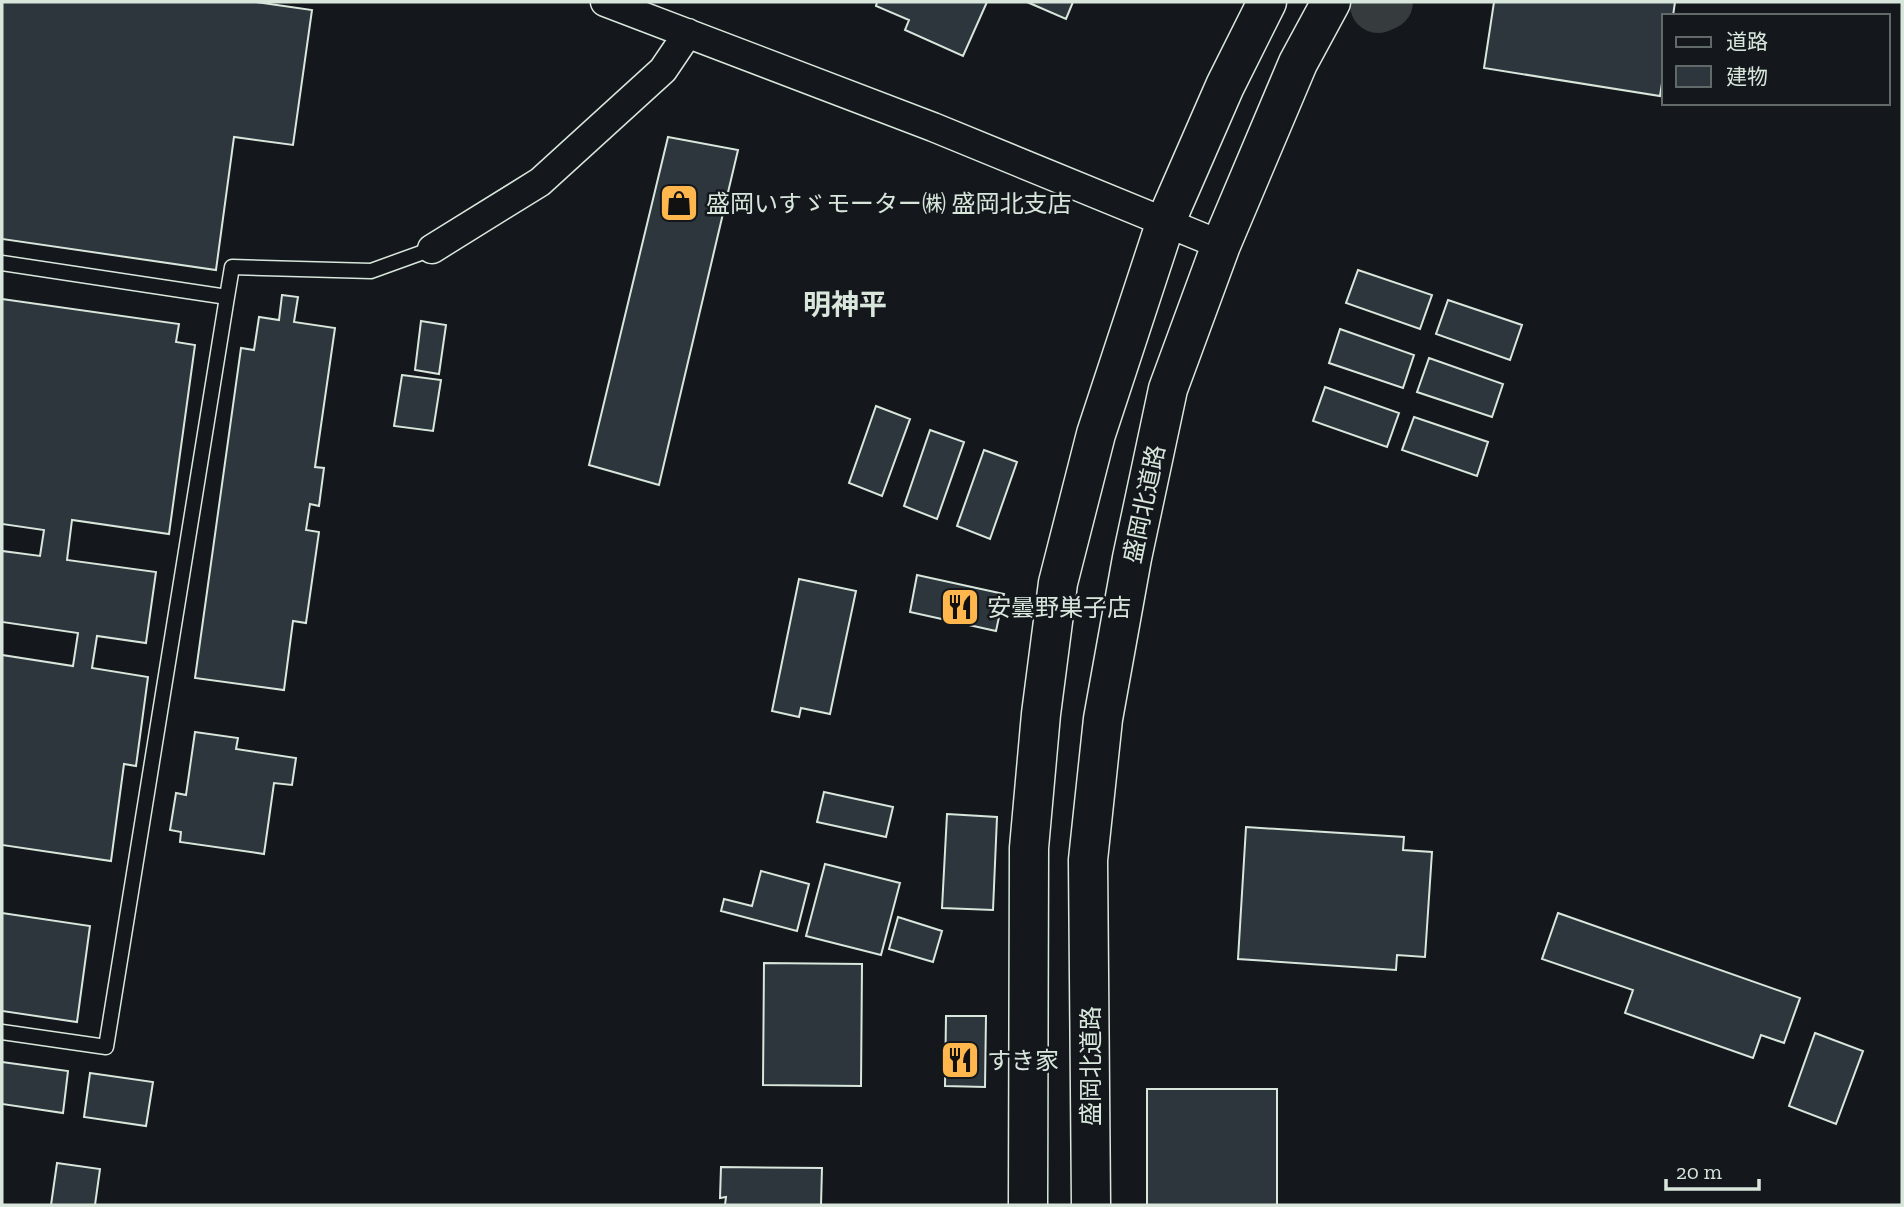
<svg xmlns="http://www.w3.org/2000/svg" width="1904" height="1207" viewBox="0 0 1904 1207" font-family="'Zilla Slab','Noto Sans JP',serif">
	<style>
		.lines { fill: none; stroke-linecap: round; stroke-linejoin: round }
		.river { stroke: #363b3e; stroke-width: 56 }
		.building { fill: #2c363c; stroke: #d8e6dc; stroke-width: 2 }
		.lane-casing { stroke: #d8e6dc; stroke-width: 17 }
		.street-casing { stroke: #d8e6dc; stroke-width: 31 }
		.highway-casing { stroke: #d8e6dc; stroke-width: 41 }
		.lane { stroke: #14181c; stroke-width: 14 }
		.street { stroke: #14181c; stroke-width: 28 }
		.highway { stroke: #14181c; stroke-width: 38 }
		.labels { text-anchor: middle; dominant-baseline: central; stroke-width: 5; stroke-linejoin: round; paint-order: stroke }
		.poi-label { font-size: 24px; fill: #d8e6dc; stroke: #14181c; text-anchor: start }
		.street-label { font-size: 24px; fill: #d8e6dc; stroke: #14181c }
		.quarter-label { font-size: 28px; font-weight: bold; fill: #d8e6dc; stroke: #14181c }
	</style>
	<rect width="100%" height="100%" fill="#14181c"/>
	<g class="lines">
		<path class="river" d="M1378,5l7,-3"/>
	</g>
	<path class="building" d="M2,2h254l56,8 -19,135 -59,-8 -18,133 -214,-31z
		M877,2h110l-24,54 -58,-26 4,-10 -33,-14z
		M1027,2h46l-7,17z
		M1494,2h181l-2,14h-9v54l-4,26 -176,-28z
		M668,137l70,13 -79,335 -70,-20z
		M1358,270l74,25 -12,34 -74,-26z
		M282,295l16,2 -4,25 41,6 -20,139 9,1 -5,38 -9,-2 -4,26 13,2 -13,91 -13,-2 -9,69 -89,-12 46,-330 13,2 5,-33 20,3z
		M2,299l177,25 -3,18 19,3 -26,189 -97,-14 -5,40 89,12 -10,71 -49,-7 -5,32 56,9 -12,89 -12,-2 -13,97 -109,-16v-190l71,11 5,-33 -76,-11v-71l38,5 4,-26 -42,-6z
		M1448,300l74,25 -12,35 -74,-26z
		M421,321l25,4 -7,49 -24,-4z
		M1340,329l74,26 -11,33 -74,-25z
		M1429,358l74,26 -11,33 -75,-25z
		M402,375l39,5 -8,51 -39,-5z
		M1325,387l74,26 -12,34 -74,-26z
		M876,406l34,13 -28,77 -33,-13z
		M1414,417l74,25 -11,34 -75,-26z
		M930,430l34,12 -27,77 -33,-13z
		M984,450l33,12 -27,77 -33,-13z
		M917,575l87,19 -8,37 -86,-19z
		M799,579l57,12 -26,123 -29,-6 -2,9 -27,-6z
		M195,732l43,6 -2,11 60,9 -4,27 -18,-2 -10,71 -84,-12 1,-10 -11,-2 6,-37 10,2z
		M824,792l69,15 -7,30 -69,-15z
		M947,814l50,3 -4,93 -51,-2z
		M1246,827l158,10 -1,13 29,2 -7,105 -28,-2 -1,15 -158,-11z
		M825,864l75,19 -19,72 -75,-19z
		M761,871l48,13 -12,47 -76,-20 3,-12 28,7z
		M2,913l88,13 -13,96 -75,-11z
		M1558,913l242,85 -16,45 -23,-8 -8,23 -128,-45 8,-23 -91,-31z
		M898,917l44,14 -9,31 -44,-13z
		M764,963l98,1 -1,122 -98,-1z
		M946,1016h40l-1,71 -40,-1z
		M1815,1033l48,18 -27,73 -47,-18z
		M2,1062l66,9 -5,42 -61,-9z
		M90,1073l63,9 -7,44 -62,-9z
		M1147,1089h130v116h-130z
		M57,1163l43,6 -5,36h-44z
		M721,1167l101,1 -1,37h-96l1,-8 -6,1z"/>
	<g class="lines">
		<g class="lane-casing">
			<path id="lane" d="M2,263l225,34 -121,750 -104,-15
				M227,297l5,-30 139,4 61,-22"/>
		</g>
		<g class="street-casing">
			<path id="street" d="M605,2l328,125 288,118
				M432,249l108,-67 123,-112 25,-37"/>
		</g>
		<g class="highway-casing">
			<path id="highway" d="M1028,1205l1,-357 12,-134 17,-131 38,-149 70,-213 59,-135 42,-84
				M1091,1205l-3,-345 15,-141 29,-161 36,-169 53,-144 77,-182 33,-61"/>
		</g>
		<use href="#lane" class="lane"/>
		<use href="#street" class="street"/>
		<use href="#highway" class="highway"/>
	</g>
	<defs>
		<g id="shop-square" transform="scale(2.0125)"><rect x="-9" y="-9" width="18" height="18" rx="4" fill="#ffb74d" stroke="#14181c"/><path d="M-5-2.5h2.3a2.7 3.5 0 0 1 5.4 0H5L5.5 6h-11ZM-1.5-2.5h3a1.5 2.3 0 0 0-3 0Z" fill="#111"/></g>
		<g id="restaurant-square" transform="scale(2.0125)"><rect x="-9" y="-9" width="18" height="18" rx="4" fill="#ffb74d" stroke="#14181c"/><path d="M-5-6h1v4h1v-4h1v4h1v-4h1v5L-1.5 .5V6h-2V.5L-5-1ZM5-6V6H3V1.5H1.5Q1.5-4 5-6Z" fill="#111"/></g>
	</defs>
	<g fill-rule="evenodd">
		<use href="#shop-square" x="679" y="203"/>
		<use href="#restaurant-square" x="960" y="607"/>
		<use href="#restaurant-square" x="960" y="1060"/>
	</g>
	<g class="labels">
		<g class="poi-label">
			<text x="706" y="203">盛岡いすゞモーター㈱ 盛岡北支店</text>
			<text x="987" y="607">安曇野巣子店</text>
			<text x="987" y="1060">すき家</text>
		</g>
		<g class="street-label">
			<text transform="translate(1144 504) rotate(-78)">盛岡北道路</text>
			<text transform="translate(1090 1066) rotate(-90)">盛岡北道路</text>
		</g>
		<g class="quarter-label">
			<text x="845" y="304">明神平</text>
		</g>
	</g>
	<rect width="1904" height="1207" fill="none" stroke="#d8e6dc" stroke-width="7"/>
	<rect x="1662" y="14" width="228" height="91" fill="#14181c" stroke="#626a69" stroke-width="2"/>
	<rect x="1676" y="37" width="35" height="10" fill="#14181c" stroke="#626a69" stroke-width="2"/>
	<text x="1726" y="49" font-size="21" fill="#d8e6dc">道路</text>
	<rect x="1676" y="66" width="35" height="21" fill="#2c363c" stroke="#626a69" stroke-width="2"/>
	<text x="1726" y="84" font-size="21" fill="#d8e6dc">建物</text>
	<path d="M1666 1179v10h93v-10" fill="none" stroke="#d8e6dc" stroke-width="3.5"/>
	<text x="1676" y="1179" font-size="21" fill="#d8e6dc" stroke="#14181c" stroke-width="5" paint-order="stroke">20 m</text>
</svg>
